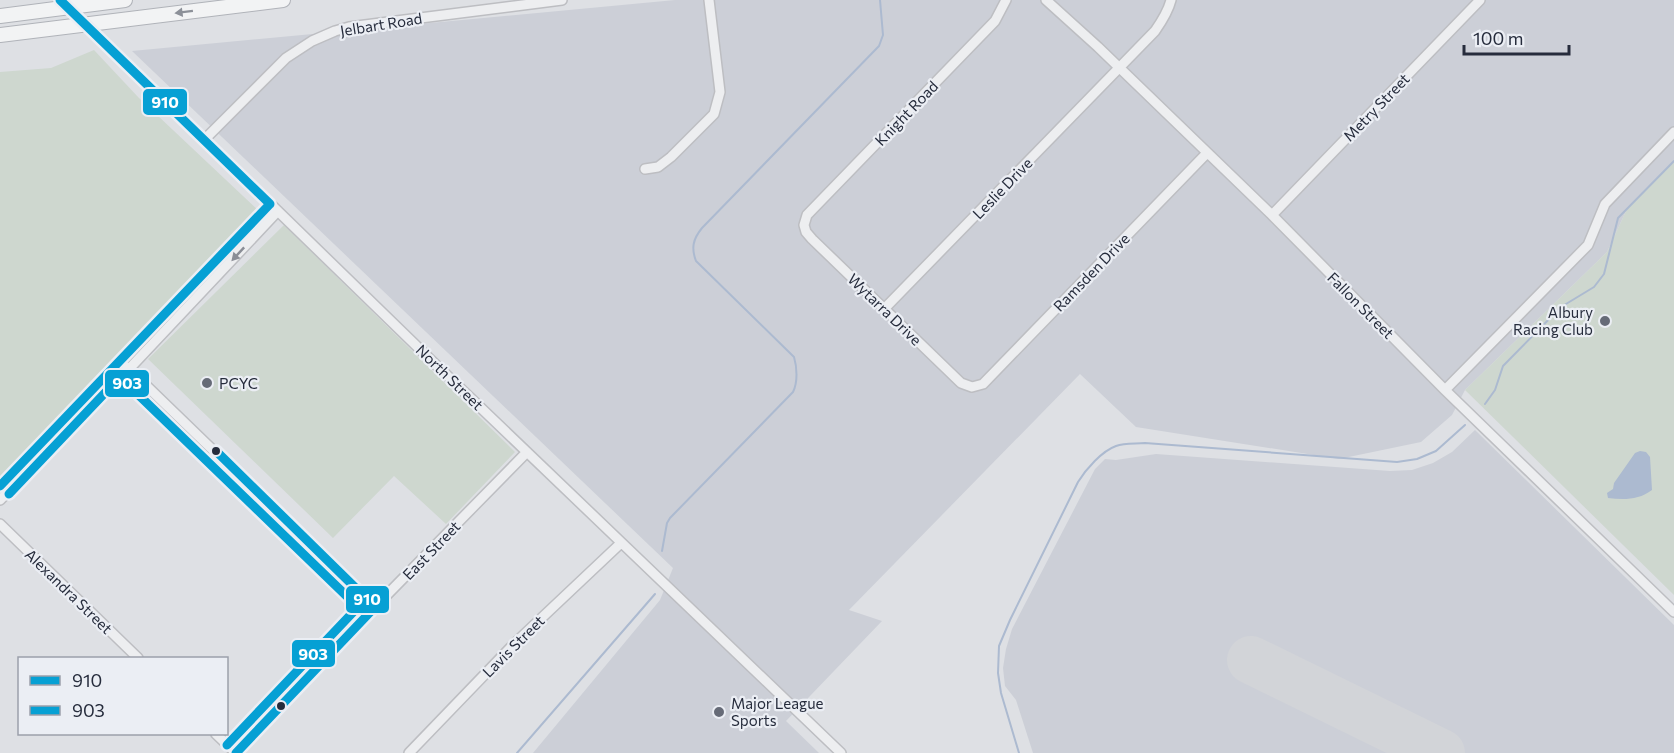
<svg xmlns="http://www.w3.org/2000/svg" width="1674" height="753" viewBox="0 0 1674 753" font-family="Commissioner,sans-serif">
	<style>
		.built { fill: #cccfd7 }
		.green { fill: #ced7cf }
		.water { fill: #acbad0 }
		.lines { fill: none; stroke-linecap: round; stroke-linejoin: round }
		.stream { stroke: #acbad0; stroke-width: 2 }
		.taxiway { stroke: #d2d4d8; stroke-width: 20 }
		.runway { stroke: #d2d4d8; stroke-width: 48 }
		.minor-casing { stroke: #bdbec2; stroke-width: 12 }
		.highway-casing { stroke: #b0b3b9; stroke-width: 16 }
		.minor { stroke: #edeef0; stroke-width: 9 }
		.highway { stroke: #f2f3f4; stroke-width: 14 }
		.minor-bridge-casing { stroke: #bdbec2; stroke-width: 12; stroke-linecap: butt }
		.minor-bridge { stroke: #edeef0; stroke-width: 9 }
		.bus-1-casing { stroke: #ebeef4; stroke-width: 14 }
		.bus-2-casing { stroke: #ebeef4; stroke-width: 14 }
		.bus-1 { stroke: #06a0d4; stroke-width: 9 }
		.bus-2 { stroke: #06a0d4; stroke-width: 9 }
		.oneway { fill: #8c9098 }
		.oneway2 { fill: #8a8d96 }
		.poi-dot { fill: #666b77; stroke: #ebeef4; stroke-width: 2 }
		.bus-dot { fill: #262c3c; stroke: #ebeef4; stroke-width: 2 }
		.labels { text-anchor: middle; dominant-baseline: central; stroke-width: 4.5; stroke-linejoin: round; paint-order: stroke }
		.street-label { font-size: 15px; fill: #262c3c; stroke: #ebeef4 }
		.poi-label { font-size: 15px; fill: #262c3c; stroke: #ebeef4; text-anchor: start }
		.line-badge { stroke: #ebeef4; stroke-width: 2 }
		.badge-label { font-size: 16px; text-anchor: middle; font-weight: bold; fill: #fff }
	</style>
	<rect width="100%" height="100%" fill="#dee0e4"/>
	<path class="built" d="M675,0h999v162l-47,47 -20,43 -142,138 -13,25 -31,27 -82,17 -203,-32 -56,-53 -231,236 33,11 -96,100 33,32h-286l127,-153 13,-32 -541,-517z
		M1475,430l199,195v128h-641l-17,-53 -11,-14 -2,-18 3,-19 6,-20 83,-160 10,-10 11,1 40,-6 234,17 22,-1 21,-7 19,-11z"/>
	<path class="green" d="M94,50l45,48 120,113 -259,268v-407l51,-4z
		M1674,162v433l-209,-205 142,-138 20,-43z
		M284,225l231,227 -69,72 -52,-48 -61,62 -185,-179z"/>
	<path class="water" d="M1640,451l6,1 4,5 2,33c-13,10 -28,10 -44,8l-1,-5 6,-4 1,-6 21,-30z"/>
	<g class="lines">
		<path class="stream" d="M1485,404l10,-14 8,-24 58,-59 33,-20 10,-13 14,-56 56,-57
			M662,551l5,-28 3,-5 123,-126c5,-10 4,-25 1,-35l-98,-96c-5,-13 -3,-22 6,-33l177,-182 4,-11 -3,-35
			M517,753l138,-159
			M1019,753l-18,-60 -3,-20 1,-27 11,-26 68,-138c8,-13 24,-31 38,-36 9,-3 19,-2 29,-3l252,19 20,-3 19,-8 29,-26"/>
		<path class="taxiway" d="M1390,728l49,25"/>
		<path class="runway" d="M1251,660l190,93"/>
		<g class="minor-casing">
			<path id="minor" d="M1006,0l-11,21 -188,194 -3,10 2,7 6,7 149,144 11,4 11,-3 224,-231
				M1046,0l52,47 174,168 173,175 229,222
				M104,42l329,320 408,391
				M205,139l81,-81 26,-17 23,-10 14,-4 213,-27
				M645,169l13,-2 13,-10 43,-43 6,-22 -11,-92
				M1272,215l208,-215
				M885,308l270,-277c7,-10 13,-19 16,-31
				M127,367l248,240
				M1445,390l143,-145 17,-41 69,-72
				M0,486l270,-282
				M0,500l129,-131 149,-158
				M0,524l138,134
				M216,734l20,19
				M236,753l139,-146 152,-155
				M409,753l105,-109 107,-101"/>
		</g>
		<g class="highway-casing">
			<path id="highway" d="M0,16l125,-16
				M0,35l283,-35"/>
		</g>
		<use href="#minor" class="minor"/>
		<use href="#highway" class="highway"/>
		<g class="minor-bridge-casing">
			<path id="minor-bridge" d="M60,0l44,42"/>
		</g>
		<use href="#minor-bridge" class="minor-bridge"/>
		<g class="bus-1-casing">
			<path id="bus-1" d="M60,0l210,204
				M216,451l159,156 -139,146
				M0,486l270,-282"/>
		</g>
		<g class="bus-2-casing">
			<path id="bus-2" d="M9,494l111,-117 238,230 -131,138"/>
		</g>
		<use href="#bus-1" class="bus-1"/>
		<use href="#bus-2" class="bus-2"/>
	</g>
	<defs><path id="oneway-solid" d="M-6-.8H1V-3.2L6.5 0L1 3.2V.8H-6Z" transform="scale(1.5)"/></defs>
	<use class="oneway" href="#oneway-solid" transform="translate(184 12) rotate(173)"/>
	<use class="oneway2" href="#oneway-solid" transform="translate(238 254) rotate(133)"/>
	<g class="poi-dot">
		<circle cx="1605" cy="321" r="6"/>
		<circle cx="207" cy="383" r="6"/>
		<circle cx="719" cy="712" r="6"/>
	</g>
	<g class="bus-dot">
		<circle cx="216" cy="451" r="5"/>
		<circle cx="281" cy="706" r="5"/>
	</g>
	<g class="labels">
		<g class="street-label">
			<text transform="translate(381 24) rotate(-9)">Jelbart Road</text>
			<text transform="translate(1376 107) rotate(-46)">Metry Street</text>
			<text transform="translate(906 113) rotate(-46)">Knight Road</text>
			<text transform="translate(1002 188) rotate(-46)">Leslie Drive</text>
			<text transform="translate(1091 272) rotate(-46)">Ramsden Drive</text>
			<text transform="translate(1361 305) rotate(45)">Fallon Street</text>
			<text transform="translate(885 309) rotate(44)">Wytarra Drive</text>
			<text transform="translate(450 377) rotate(44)">North Street</text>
			<text transform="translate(431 550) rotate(-46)">East Street</text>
			<text transform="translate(69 591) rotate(44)">Alexandra Street</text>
			<text transform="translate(513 646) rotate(-45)">Lavis Street</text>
		</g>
		<g class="poi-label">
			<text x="1593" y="312" text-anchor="end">Albury<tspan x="1593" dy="17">Racing Club</tspan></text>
			<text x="219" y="383">PCYC</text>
			<text x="731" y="703">Major League<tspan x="731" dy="17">Sports</tspan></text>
		</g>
	</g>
	<g class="line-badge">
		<rect x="142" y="88" width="46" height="28" rx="6" fill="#06a0d4"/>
		<rect x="104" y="369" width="46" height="29" rx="6" fill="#06a0d4"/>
		<rect x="345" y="585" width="45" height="29" rx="6" fill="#06a0d4"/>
		<rect x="291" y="639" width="45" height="29" rx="6" fill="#06a0d4"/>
	</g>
	<g class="badge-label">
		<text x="165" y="108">910</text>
		<text x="127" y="389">903</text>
		<text x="367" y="605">910</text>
		<text x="313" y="660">903</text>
	</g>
	<rect x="18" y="657" width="210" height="78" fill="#ebeef4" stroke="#9ca0aa" stroke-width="1.5"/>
	<rect x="30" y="676" width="30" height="9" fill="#06a0d4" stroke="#9ca0aa" stroke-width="1.5"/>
	<text x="72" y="687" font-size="18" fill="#262c3c">910</text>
	<rect x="30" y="706" width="30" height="9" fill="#06a0d4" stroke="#9ca0aa" stroke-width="1.5"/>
	<text x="72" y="717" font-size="18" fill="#262c3c">903</text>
	<path d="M1464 45v9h105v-9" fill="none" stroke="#262c3c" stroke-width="3"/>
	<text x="1473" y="45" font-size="18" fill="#262c3c" stroke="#ebeef4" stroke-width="4.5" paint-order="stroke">100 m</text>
</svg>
